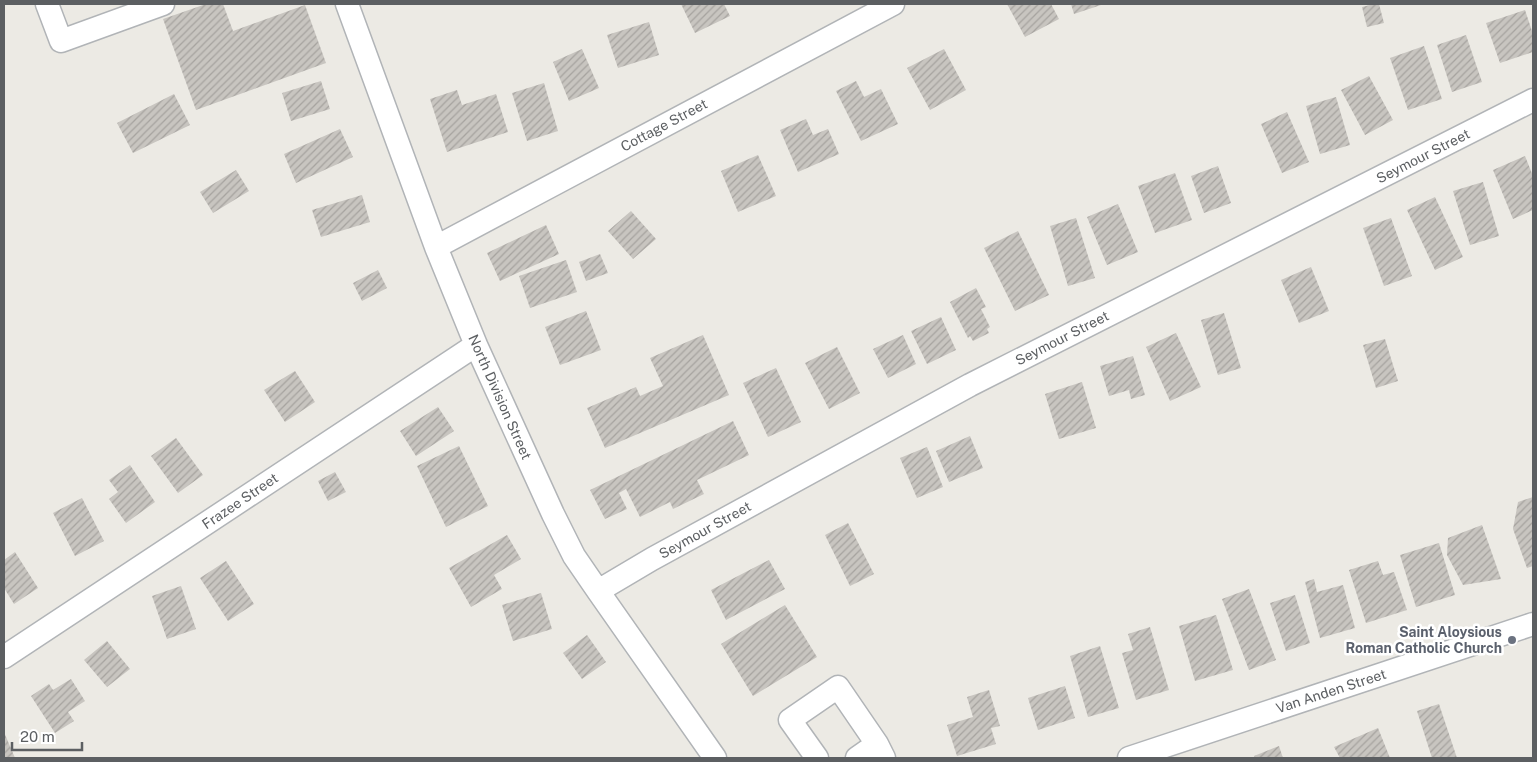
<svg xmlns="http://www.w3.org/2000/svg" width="1537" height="762" viewBox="0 0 1537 762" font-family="'Public Sans',sans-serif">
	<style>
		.building { fill: url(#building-hatch) }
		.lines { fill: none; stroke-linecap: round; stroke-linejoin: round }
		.minor-casing { stroke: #b1b4b7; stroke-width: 25 }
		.minor { stroke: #fff; stroke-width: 22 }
		.worship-dot { fill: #6b7280; stroke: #fff; stroke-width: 2 }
		.labels { text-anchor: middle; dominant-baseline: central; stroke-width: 5; stroke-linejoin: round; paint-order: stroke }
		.street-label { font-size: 14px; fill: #5c5f62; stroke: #fff }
		.worship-label { font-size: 14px; font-weight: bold; fill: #5b616d; stroke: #fff; text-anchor: end }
	</style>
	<defs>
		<pattern id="building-hatch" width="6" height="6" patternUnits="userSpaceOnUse" patternTransform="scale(1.25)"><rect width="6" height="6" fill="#c8c5c0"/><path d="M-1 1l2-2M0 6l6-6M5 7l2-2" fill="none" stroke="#a6a39f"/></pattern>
	</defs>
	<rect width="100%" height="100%" fill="#eceae4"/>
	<path class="building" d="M206,4h17l10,27 72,-26 21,58 -130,47 -33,-91z
		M681,4h43l6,12 -35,17z
		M1007,4h44l8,15 -34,18z
		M1071,4h33l-30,10z
		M1374,4h5l5,19 -17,4 -5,-20z
		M1525,10l8,24v18l-33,11 -14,-40z
		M649,22l10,33 -41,13 -11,-33z
		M1466,35l16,47 -30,10 -15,-47z
		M1424,46l18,53 -34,11 -18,-52z
		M582,49l17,39 -30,13 -16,-39z
		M944,49l22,41 -36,20 -23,-42z
		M1369,76l24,44 -28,15 -24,-45z
		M321,81l9,28 -39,12 -9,-28z
		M856,81l8,16 17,-8 17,35 -37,17 -25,-50z
		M544,83l14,48 -31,10 -15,-48z
		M457,90l5,15 34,-11 12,38 -61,20 -17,-53z
		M174,94l16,31 -57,28 -16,-30z
		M1336,97l14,48 -30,9 -14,-48z
		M1287,112l22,50 -27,11 -21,-49z
		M806,119l7,16 15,-6 11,25 -41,18 -18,-42z
		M340,129l13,28 -57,26 -12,-29z
		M758,155l18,41 -38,16 -17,-41z
		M1525,156l8,20v34l-20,9 -20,-49z
		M1218,166l13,37 -27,10 -13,-37z
		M236,170l13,21 -36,22 -13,-21z
		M1175,173l17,47 -37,13 -17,-47z
		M1483,182l16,54 -29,9 -17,-54z
		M362,195l8,27 -49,15 -9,-27z
		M1435,197l28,60 -28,13 -28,-60z
		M1118,204l20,48 -31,13 -20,-48z
		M631,211l25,28 -23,20 -25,-28z
		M1076,218l19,60 -27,8 -18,-60z
		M1391,218l21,58 -28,10 -21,-58z
		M546,225l13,29 -59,27 -13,-28z
		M1018,231l31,64 -34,16 -31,-63z
		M600,254l8,19 -22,8 -7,-19z
		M566,260l11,32 -47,16 -11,-32z
		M1311,267l18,44 -30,12 -18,-43z
		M378,270l9,18 -25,13 -9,-18z
		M976,288l10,19 -5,2 9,18 -3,2 2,4 -16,8 -3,-5 -2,2 -18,-36z
		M586,311l15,39 -41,15 -15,-38z
		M1224,313l17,55 -23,7 -17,-55z
		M941,317l15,33 -29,14 -16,-33z
		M1176,333l25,54 -31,14 -24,-54z
		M703,335l26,60 -124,53 -18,-40 49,-21 4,9 23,-10 -13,-28z
		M903,335l13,29 -28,14 -15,-29z
		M1385,339l13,42 -22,7 -13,-43z
		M837,347l23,46 -31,16 -24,-46z
		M1133,356l12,39 -14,4 -2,-9 -20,6 -9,-30z
		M776,368l25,54 -33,15 -25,-54z
		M295,371l20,31 -30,20 -21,-32z
		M1082,382l14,46 -37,11 -14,-45z
		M438,407l16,24 -38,25 -16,-25z
		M733,421l16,34 -52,25 7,14 -31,15 -3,-7 -30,15 -14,-28 -7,4 8,16 -22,10 -15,-29z
		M970,436l13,32 -34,14 -13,-31z
		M176,438l27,37 -25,18 -27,-37z
		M459,446l29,60 -42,21 -29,-61z
		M927,447l16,40 -26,11 -17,-40z
		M130,465l25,37 -29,21 -17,-24 9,-7 -9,-12z
		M335,472l11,20 -18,9 -10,-20z
		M1533,497v69l-6,2 -14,-39 5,-27z
		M82,498l22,43 -29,15 -22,-43z
		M848,523l26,51 -24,12 -25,-51z
		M1482,525l19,54 -38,6 -16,-30 1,-17z
		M507,535l14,24 -27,16 8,14 -31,18 -22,-39z
		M1439,543l16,52 -39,12 -16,-52z
		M15,552l23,36 -24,16 -10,-16v-28z
		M769,560l16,29 -59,31 -15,-30z
		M226,561l28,43 -26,17 -28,-43z
		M1378,561l5,14 11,-3 13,38 -41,13 -17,-53z
		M1314,579l3,13 26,-7 12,43 -35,10 -15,-56z
		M181,586l15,43 -29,10 -15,-43z
		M1249,589l27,71 -27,10 -27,-71z
		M541,593l11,36 -39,12 -11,-36z
		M1295,595l15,48 -24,8 -16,-48z
		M785,605l32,52 -64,39 -32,-52z
		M1216,615l17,55 -38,11 -16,-55z
		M1150,627l19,63 -33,10 -14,-47 11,-3 -5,-16z
		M587,635l19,27 -24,17 -19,-26z
		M107,641l23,28 -23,18 -23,-27z
		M1100,646l19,62 -31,9 -18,-61z
		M71,679l14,22 -17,11 6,9 -19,12 -24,-37 18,-12 4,6z
		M1065,686l10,32 -37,12 -10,-32z
		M989,690l11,36 -9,2 5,16 -39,12 -10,-31 26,-8 -6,-20z
		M1439,704l18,54h-25l-15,-47z
		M1378,728l12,30h-50l-6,-11z
		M4,732l11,26h-11z
		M1279,746l4,12h-28l-1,-2z"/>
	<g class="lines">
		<g class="minor-casing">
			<path id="minor" d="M47,4l14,37 102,-37
				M347,4l89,243 40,98 77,169 21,42 24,35 117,167
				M436,247l457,-243
				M598,591l54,-32 318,-174 563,-285
				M4,657l472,-312
				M817,758l-27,-38 48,-33 39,57 7,14
				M857,758l20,-14
				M1129,758l404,-134"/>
		</g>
		<use href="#minor" class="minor"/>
	</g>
	<circle class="worship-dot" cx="1512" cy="640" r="5"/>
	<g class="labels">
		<g class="street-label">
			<text transform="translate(664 125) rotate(-28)">Cottage Street</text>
			<text transform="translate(1423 156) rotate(-27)">Seymour Street</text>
			<text transform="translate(1062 338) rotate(-27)">Seymour Street</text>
			<text transform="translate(500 397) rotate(66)">North Division Street</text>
			<text transform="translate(240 501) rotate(-34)">Frazee Street</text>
			<text transform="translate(705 530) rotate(-29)">Seymour Street</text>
			<text transform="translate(1331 691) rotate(-18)">Van Anden Street</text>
		</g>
		<g class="worship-label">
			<text x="1502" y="632">Saint Aloysious<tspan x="1502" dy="16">Roman Catholic Church</tspan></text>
		</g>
	</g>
	<rect width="1537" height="762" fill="none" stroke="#5c5f62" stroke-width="10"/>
	<path d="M12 742v8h70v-8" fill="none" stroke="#5c5f62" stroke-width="2.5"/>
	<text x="20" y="742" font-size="15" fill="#5c5f62" stroke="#ffffff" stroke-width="4" paint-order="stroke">20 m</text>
</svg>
